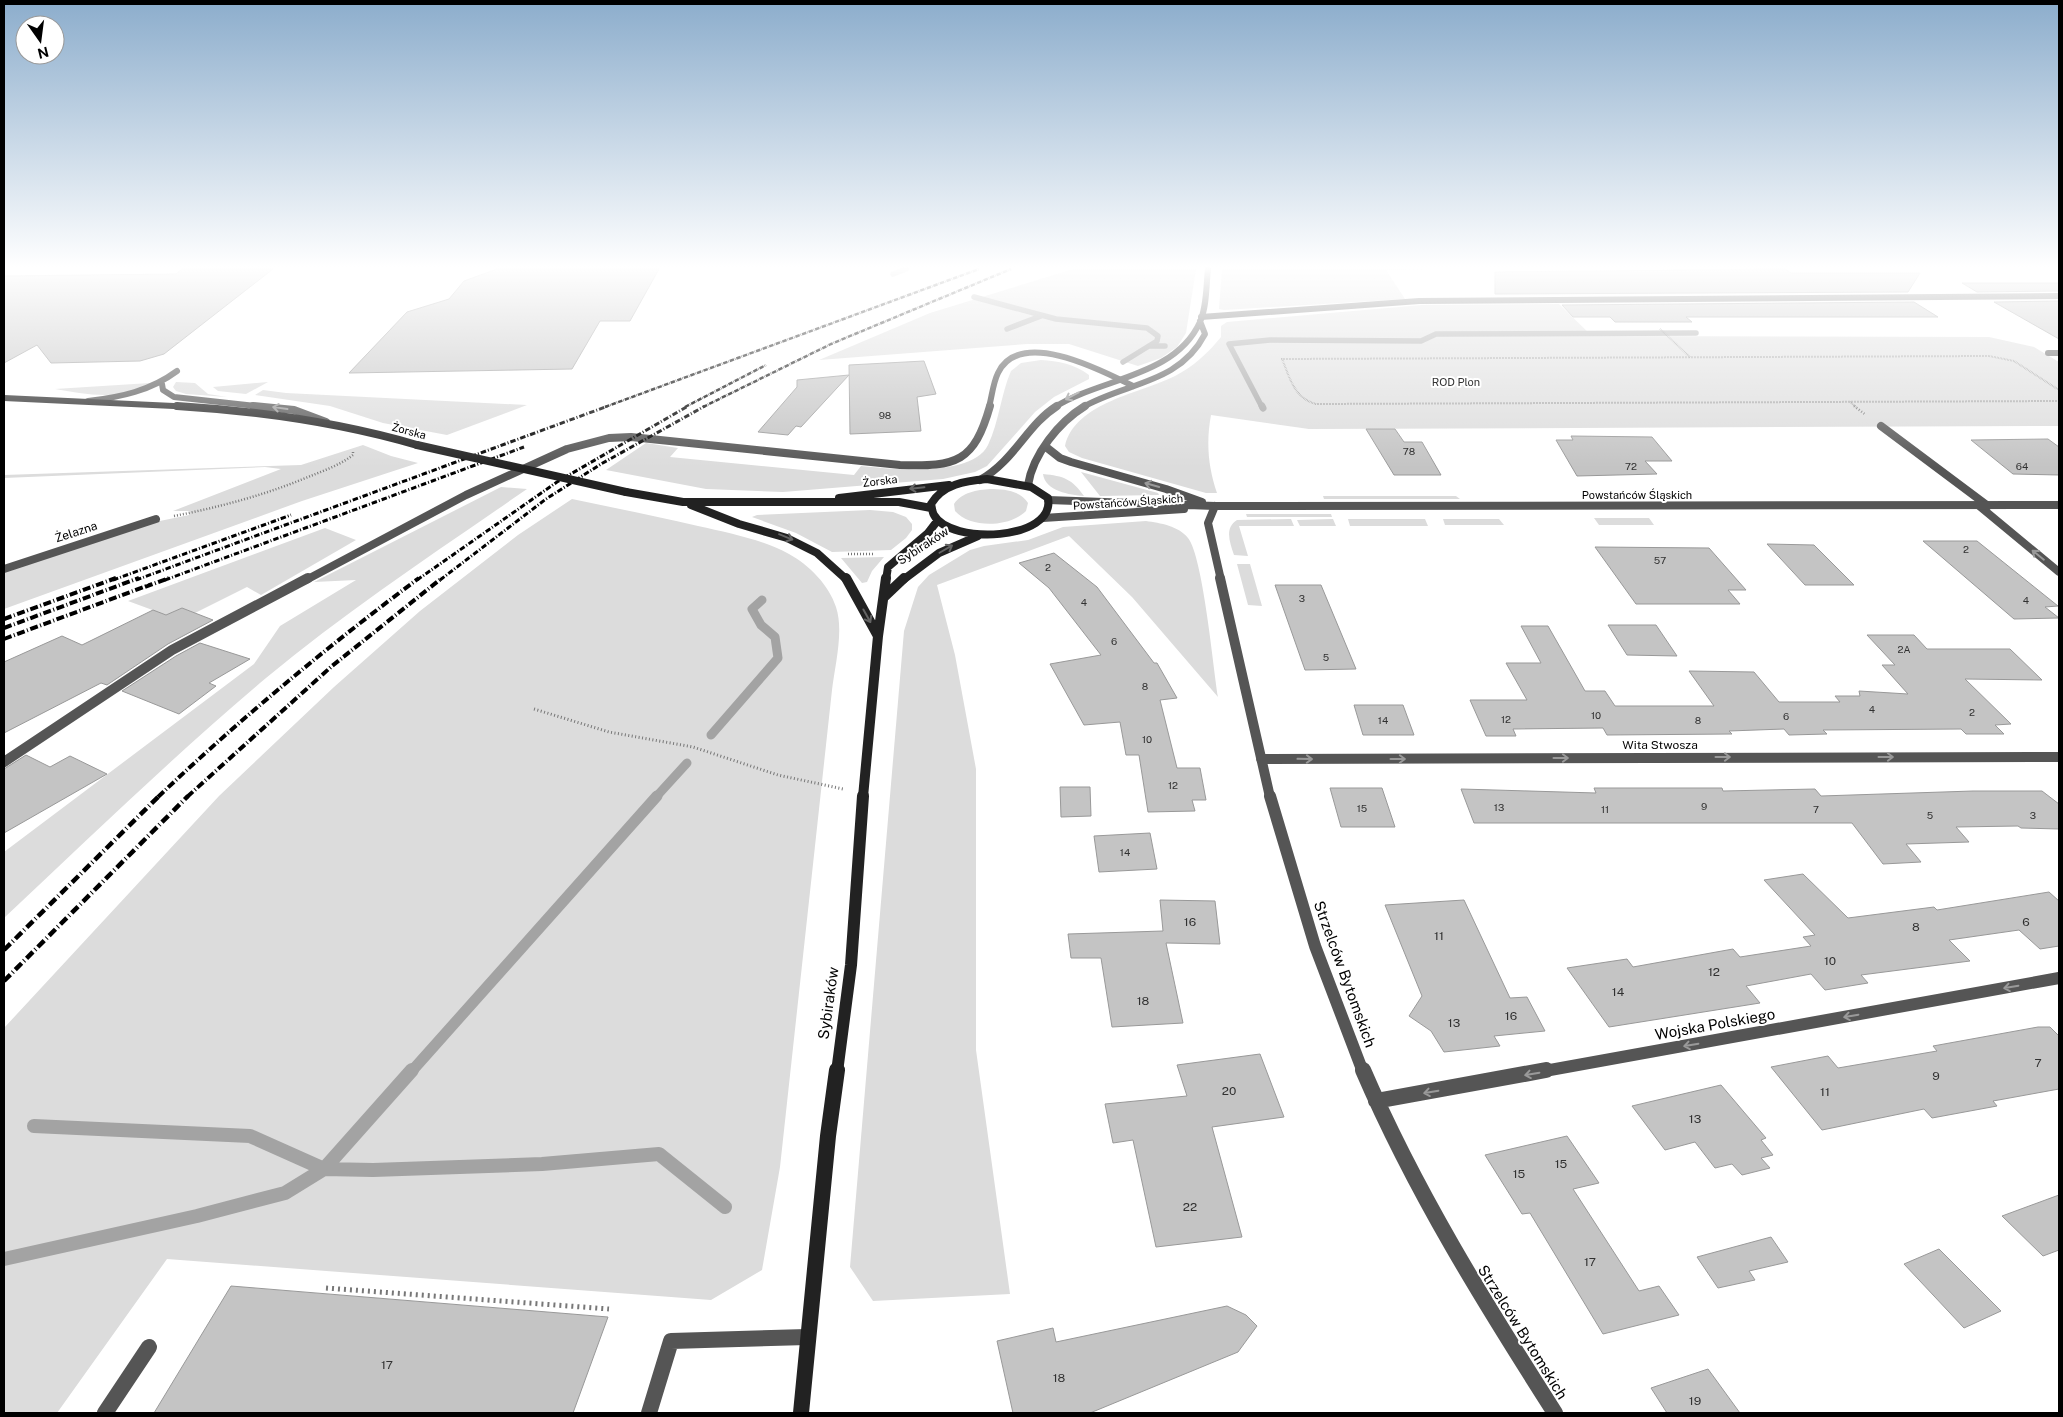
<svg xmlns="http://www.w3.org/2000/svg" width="2063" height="1417" viewBox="0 0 2063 1417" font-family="'Public Sans',sans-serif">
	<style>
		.green { fill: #dcdcdc }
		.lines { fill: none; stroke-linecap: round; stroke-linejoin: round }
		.stream-far4 { stroke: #a3a3a3; stroke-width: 5.5 }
		.stream-far3 { stroke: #a3a3a3; stroke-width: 7 }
		.stream-far2 { stroke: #a3a3a3; stroke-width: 9 }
		.stream-far1 { stroke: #a3a3a3; stroke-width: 11 }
		.stream { stroke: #a3a3a3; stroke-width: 14 }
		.building { fill: #c4c4c4; stroke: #999 }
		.path-far3 { stroke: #777; stroke-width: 2; stroke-dasharray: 0.5 1; stroke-linecap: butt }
		.path-far2 { stroke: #777; stroke-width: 2.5; stroke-dasharray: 1 2; stroke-linecap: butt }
		.path-far1 { stroke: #777; stroke-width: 3; stroke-dasharray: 1 2.5; stroke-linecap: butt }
		.path { stroke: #777; stroke-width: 5; stroke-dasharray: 2 4; stroke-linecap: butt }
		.service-far3 { stroke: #555; stroke-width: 6 }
		.service-far2 { stroke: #555; stroke-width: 8 }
		.service-far1 { stroke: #555; stroke-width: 10 }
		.service { stroke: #555; stroke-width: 16 }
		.minor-far4 { stroke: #555; stroke-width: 6 }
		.minor-far3 { stroke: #555; stroke-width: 8 }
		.minor-far2 { stroke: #555; stroke-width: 10 }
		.minor-far1 { stroke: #555; stroke-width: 12 }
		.minor { stroke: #555; stroke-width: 16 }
		.tertiary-far1 { stroke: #555; stroke-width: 6 }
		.tertiary { stroke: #555; stroke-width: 8 }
		.secondary-far4 { stroke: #222; stroke-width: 6 }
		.secondary-far3 { stroke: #222; stroke-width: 8 }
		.secondary-far2 { stroke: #222; stroke-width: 10 }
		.secondary-far1 { stroke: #222; stroke-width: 12 }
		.secondary { stroke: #222; stroke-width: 16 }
		.rail-far3 { stroke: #000; stroke-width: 2.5; stroke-dasharray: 4.5 1 0.5 1; stroke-linecap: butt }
		.rail-far2 { stroke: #000; stroke-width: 3; stroke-dasharray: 5.5 2 1 2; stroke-linecap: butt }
		.rail-far1 { stroke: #000; stroke-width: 4; stroke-dasharray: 8 2.5 1 2.5; stroke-linecap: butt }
		.rail { stroke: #000; stroke-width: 4.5; stroke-dasharray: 9 3 1 3; stroke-linecap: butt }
		.secondary-bridge { stroke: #222; stroke-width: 8 }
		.oneway { stroke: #999 }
		.oneway2 { stroke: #646464 }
		.labels { text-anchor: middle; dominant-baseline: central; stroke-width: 4; stroke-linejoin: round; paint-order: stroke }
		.number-label { font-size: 10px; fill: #313131 }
		.far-park-label { font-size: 11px; fill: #333; stroke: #fff }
		.far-street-label { font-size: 11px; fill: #000; stroke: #fff }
		.street-label { font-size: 12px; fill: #000; stroke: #fff }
		.near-number-label { font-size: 12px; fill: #313131 }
		.near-street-label { font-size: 15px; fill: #000; stroke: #fff }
	</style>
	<rect width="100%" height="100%" fill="#fff"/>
	<path class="green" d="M1073,269h123l-10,64 -9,14 -16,11 -23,8 -69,-22h-42l-208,16 111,-47z
		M1222,269h297l-133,1 19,29 -181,11 -5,-1z
		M1559,304l33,32 397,1 45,10 25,15v64l-750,3 -98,-14c-5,27 -3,52 6,78h-11l-124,-35 -13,-6 -4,-6c10,-44 77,-53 110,-70 18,-9 34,-24 46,-39v-11l6,-4 195,-17z
		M1041,360c17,1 34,4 48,15v4l-35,18 -19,15 -48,54 -12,6 -32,7 -160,13 -77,-3 -100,-19 40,-27 32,5 -8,9 184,18 7,-9c30,3 111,12 127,-21 11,-23 13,-51 23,-74l10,-8z
		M176,382l19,1 13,11 19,3 -41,-3 -10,-3 -3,-4z
		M268,382l-22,12 -28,-3 -5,-4z
		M150,383c-27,19 -66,11 -95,6z
		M263,390l23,3 241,12 -80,30 -64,-12 -53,-17 -75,-11z
		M363,445l28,11 27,7 -116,38 -298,108v-38l146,-48 39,-8 1,-4h-17l108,-42 -16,-2 -261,11v-3l297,-10z
		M1081,472l77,21 1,2 -59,1z
		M1043,474c21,2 29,5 41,22 -14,-1 -39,-5 -41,-22z
		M501,487l26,2c-88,61 -178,120 -261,189 -90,76 -176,159 -262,240v-66l250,-188 26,-38 76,-46 -42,2z
		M990,489c13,0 30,1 38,14l-2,8c-16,16 -55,18 -71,0l-1,-7c8,-12 23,-14 36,-15z
		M1323,496h133l4,3h-136z
		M572,499c42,9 84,17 126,27 31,7 63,13 91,28 20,11 40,31 47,53 8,24 -1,58 -4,83l-52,477 -18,103 -51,30 -544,-41 -110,154h-53v-385l215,-232 115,-109 86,-76 98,-76z
		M870,510l23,2 13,5 6,7v6l-6,8 -15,12 -59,2 -36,-19 -44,-16 5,-2z
		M1246,514h85l1,3h-85z
		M1594,518h55l5,7h-55z
		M1291,519l3,7h-55l9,30 -14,-1c-4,-12 -10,-27 3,-35z
		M1333,519l3,7h-36l-3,-6z
		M1348,519h77l3,7h-78z
		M1443,519h56l5,6h-59z
		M1146,521c14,2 33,5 42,17 15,19 25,128 30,159l-86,-100 -63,-61 -132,49 18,70 21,114v281l34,244 -137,7 -23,-34 54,-636 14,-44 11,-12 41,-25 14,-4 44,-6 35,-13z
		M325,528l31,12 -95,55 -14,-8 -52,26 -13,-5 -16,7 -38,-14z
		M884,557l-12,14 -5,11 -5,1 -21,-25z
		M1237,564h13l12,42 -14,-1z"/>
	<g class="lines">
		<path class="stream-far4" d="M893,274l13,-5
			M974,297l82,22 91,9 11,8 -1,5 -34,21
			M1007,329l34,-13
			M1149,346h16
			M1262,407l-33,-63 41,-4 151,1 15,-7 260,-1"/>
		<path class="stream-far3" d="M1262,406l1,2"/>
		<path class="stream-far2" d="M711,735l67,-77 -3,-21 -14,-12 -9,-16 10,-9
			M656,797l31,-34"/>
		<path class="stream-far1" d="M411,1072l246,-276"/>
		<path class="stream" d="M34,1126l216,10 74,33 49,1 169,-6 117,-10 66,53
			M4,1259l193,-43 88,-23 39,-24 88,-99"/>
	</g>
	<path class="building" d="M182,269h91l-109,85 -24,7 -89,2 -14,-18 -33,18v-87l172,-2z
		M497,269h162l-29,52h-30l-28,48 -223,4 58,-61 42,-13 15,-18z
		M1785,269l6,4h129l-12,19 -413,2v-22z
		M1962,283h97v8l-82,1z
		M2059,301v38l-65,-37z
		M1914,302l24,15h-252l6,5h-77l-5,-5h-37l-11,-12z
		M924,361l12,33 -19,3 4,34 -71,3 -1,-69z
		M849,375l-48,52 -5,-1 -8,9 -30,-3 39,-45v-7z
		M1366,429h29l9,13h18l19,33h-47z
		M1571,436l81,1 20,24h-27l12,13 -80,2 -21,-36h17z
		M2048,439l11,8v28l-46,-1 -42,-34z
		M1923,541h54l81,65 -13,1 14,11 -45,1z
		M1767,544l47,1 40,40h-49z
		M1595,547l114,1 37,42h-18l12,14h-104z
		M1054,553l43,34 57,76h3l20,35 -17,2 17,68h23l6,32h-14l3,11 -47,1 -9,-57h-13l-6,-33 -36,3 -34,-61 51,-9 -52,-67 -30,-25z
		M1275,585h46l35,84 -51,1z
		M182,608l31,12 -45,24 -61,41 -6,-2 -97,50v-71l58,-26 20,9 71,-35 13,5z
		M1608,625h48l21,31 -50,-1z
		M1521,626h27l37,65h20l10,15h99l-25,-35 65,1 25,30h61l-5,-6h25l-1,-5 49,3 -26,-29h13l-28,-30h47l13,14h83l32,31 -77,-1 46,45 -16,1 9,9h-38l-5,-5 -138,1 4,4 -38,1 -5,-6 -55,2 3,3 -125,1 -4,-7 -90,1 3,7h-30l-16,-36h57l-21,-37h35z
		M200,643l50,16 -41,24 7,3 -37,28 -57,-23 54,-35z
		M1354,705h49l11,30h-51z
		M26,755l24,12 20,-11 37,18 -103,59v-64z
		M1060,787h30l1,29 -30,1z
		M1330,788h52l13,39h-54z
		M1594,788h128l1,3 92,-2 6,7 152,-5h69l17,13v25l-38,-1 -3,-2 -62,1 13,15 -63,2 15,18 -38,2 -31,-41h-378l-13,-34 135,4z
		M1150,833l7,36 -58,3 -5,-36z
		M1803,874l45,44 86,-11 3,3 112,-18 10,9v45l-19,3 -21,-19 -70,10 21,21 -109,14 7,8 -43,7 -14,-16 -65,12 14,17 -151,24 -42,-59 60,-9 6,8 100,-18 7,8 71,-11 -8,-9 12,-2 -51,-55z
		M1160,900l55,1 5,43 -54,-1 17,80 -71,4 -11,-69h-30l-3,-24 95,-3z
		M1464,900l46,98 17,-1 18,34 -51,5 6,10 -56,6 -13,-21 -22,-15 13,-20 -37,-91z
		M2038,1027h12l9,9v53l-66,12 4,5 -65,12 -8,-9 -102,21 -51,-63 57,-11 10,12 99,-17 -4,-5z
		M1260,1054l24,63 -72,10 30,110 -86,10 -23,-107 -20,3 -8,-39 82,-8 -10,-31z
		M1721,1085l45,53 -5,2 12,15 -12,3 9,10 -28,7 -10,-11 -17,4 -20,-26 -30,8 -33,-44z
		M1567,1136l32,47 -26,6 66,102 20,-5 20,29 -76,19 -73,-121 -8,1 -37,-59z
		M2059,1195v55l-16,6 -41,-40z
		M1771,1237l17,25 -39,9 6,9 -37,8 -21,-31z
		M1939,1249l62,62 -37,17 -60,-64z
		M231,1286l377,31 -35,96h-419z
		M1227,1306l19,9 11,11 -19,26 -148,61h-77l-16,-72 56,-13 3,14z
		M1708,1369l32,44h-73l-16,-25z"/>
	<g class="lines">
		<path class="path-far3" d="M1660,329l30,28
			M2059,390l-45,-29 -25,-5 -707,3c8,19 12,39 34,45l743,-3
			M1850,402l6,5"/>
		<path class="path-far2" d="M1854,406l12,9
			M174,516c46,-9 91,-21 134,-39 15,-6 32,-12 45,-22v-5
			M848,554h26"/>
		<path class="path-far1" d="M534,709l75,23 84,15 85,28 65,14"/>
		<path class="path" d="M326,1288l283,21"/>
		<path class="service-far3" d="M162,384l1,6 11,7 91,10
			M88,401c33,-4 62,-10 89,-30
			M989,407c3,-11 4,-24 9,-34 22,-46 105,-2 135,13"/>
		<path class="service-far2" d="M253,406l41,4 32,12
			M1881,426l107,80
			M4,569l152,-50
			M306,580l160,-85 101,-46 42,-11 22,-1 269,28c57,2 74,-3 90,-59"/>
		<path class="service-far1" d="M4,762l168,-112 136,-72"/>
		<path class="service" d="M105,1413l44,-66
			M649,1413l22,-72 136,-4"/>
		<path class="minor-far4" d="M1201,317l218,-16 640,-5
			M2048,353h11"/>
		<path class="minor-far3" d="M1978,505l81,67
			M1215,506l-7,17 13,57"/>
		<path class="minor-far2" d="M1220,578l50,219
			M1261,759l798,-2"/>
		<path class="minor-far1" d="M1270,796l45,150 48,126
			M1539,1072l520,-94"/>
		<path class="minor" d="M1363,1070c52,121 121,232 192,343
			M1376,1101l170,-31"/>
		<path class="tertiary-far1" d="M1055,407c46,-29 120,-30 145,-85 7,-16 6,-36 8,-53
			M1083,407c44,-25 96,-23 122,-73l-5,-13"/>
		<path class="tertiary" d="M1046,447l14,11 11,4 95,27 36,13
			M980,480c35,-20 47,-55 77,-74
			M1028,485c5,-31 31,-63 57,-79
			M1048,500l167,6 844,-1
			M1043,518l141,-9"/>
		<path class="secondary-far4" d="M4,398l191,9"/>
		<path class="secondary-far3" d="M177,406c82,5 161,16 240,39
			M987,479l44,8 17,11c8,43 -98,47 -114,17 -2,-3 -2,-8 -3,-11 12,-20 34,-23 56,-25z
			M626,492l57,10h216l32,6
			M839,498l110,-13
			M691,505l48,19 48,14 30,15 30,27
			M886,580l2,-13 40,-34 10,-13
			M903,580l36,-27 39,-17"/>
		<path class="secondary-far2" d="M846,578l32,58
			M884,597l20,-19
			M863,797l15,-161 8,-58"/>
		<path class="secondary-far1" d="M837,1072l14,-107 12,-169"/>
		<path class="secondary" d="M801,1413l27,-277 9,-66"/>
		<path class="rail-far3" d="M605,407l374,-138
			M685,407l81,-42
			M703,407l128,-63 180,-75"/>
		<path class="rail-far2" d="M113,580l178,-65
			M136,580l472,-174
			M165,580l359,-133
			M417,580l140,-98 131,-76
			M440,580l106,-81 55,-35 104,-58"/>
		<path class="rail-far1" d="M145,587l24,-9
			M4,619l112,-41
			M4,628l135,-50
			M4,639l148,-55
			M158,797c82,-78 170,-151 261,-219
			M187,797l145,-131 110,-88"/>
		<path class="rail" d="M4,950l155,-154
			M4,981l184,-185"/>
		<path class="secondary-bridge" d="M417,445l209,47"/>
	</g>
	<defs><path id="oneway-shaft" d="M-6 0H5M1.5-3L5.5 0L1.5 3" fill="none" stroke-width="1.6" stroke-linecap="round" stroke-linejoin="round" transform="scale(1.25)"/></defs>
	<g class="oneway">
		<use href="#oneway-shaft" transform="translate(1072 396) rotate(152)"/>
		<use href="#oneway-shaft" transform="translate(280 408) rotate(-172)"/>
		<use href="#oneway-shaft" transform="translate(1152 485) rotate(-164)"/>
		<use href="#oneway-shaft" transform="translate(2038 555) rotate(-141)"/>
		<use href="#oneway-shaft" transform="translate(1723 757)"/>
		<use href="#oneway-shaft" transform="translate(1886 757)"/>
		<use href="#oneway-shaft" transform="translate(1561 758)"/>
		<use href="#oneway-shaft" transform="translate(1305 759) rotate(1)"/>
		<use href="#oneway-shaft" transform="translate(1398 759)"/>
		<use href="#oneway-shaft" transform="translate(2011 987) rotate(170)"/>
		<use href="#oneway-shaft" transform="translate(1851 1016) rotate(170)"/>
		<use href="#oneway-shaft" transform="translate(1691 1045) rotate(170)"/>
		<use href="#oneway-shaft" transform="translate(1532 1074) rotate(170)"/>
		<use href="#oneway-shaft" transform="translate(1431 1092) rotate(170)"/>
	</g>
	<g class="oneway2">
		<use href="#oneway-shaft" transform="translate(917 488) rotate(174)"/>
		<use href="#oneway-shaft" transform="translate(786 537) rotate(22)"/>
		<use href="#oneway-shaft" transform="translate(946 549) rotate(-30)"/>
		<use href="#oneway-shaft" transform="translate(867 616) rotate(61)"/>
	</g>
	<linearGradient id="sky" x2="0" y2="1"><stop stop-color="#8cadcc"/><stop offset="0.57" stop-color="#fff"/><stop offset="1" stop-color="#fff" stop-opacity="0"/></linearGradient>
	<rect width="2063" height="468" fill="url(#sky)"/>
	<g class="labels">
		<g class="number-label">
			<text x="885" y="415">98</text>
			<text x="1409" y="451">78</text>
			<text x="1631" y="466">72</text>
			<text x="2022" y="466">64</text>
			<text x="1966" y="549">2</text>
			<text x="1660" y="560">57</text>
			<text x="1048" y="567">2</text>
			<text x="1302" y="598">3</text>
			<text x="2026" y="600">4</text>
			<text x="1084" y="602">4</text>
			<text x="1114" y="641">6</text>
			<text x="1904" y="649">2A</text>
			<text x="1326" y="657">5</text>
			<text x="1145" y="686">8</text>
			<text x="1872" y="709">4</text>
			<text x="1972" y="712">2</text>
			<text x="1596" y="715">10</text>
			<text x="1786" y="716">6</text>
			<text x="1506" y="719">12</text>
			<text x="1383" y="720">14</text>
			<text x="1698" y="720">8</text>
			<text x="1147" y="739">10</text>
			<text x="1173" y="785">12</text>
			<text x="1704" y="806">9</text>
			<text x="1499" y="807">13</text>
			<text x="1362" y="808">15</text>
			<text x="1605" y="809">11</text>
			<text x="1816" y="809">7</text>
			<text x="1930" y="815">5</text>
			<text x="2033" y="815">3</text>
			<text x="1125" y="852">14</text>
		</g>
		<g class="far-park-label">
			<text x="1456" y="382">ROD Plon</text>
		</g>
		<g class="far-street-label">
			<text transform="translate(409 431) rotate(15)">Żorska</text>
			<text transform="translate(880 481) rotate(-7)">Żorska</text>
			<text x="1637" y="495">Powstańców Śląskich</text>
			<text transform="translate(1128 502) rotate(-4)">Powstańców Śląskich</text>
		</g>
		<g class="street-label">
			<text transform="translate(76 532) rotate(-18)">Żelazna</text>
			<text transform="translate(923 546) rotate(-33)">Sybiraków</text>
			<text x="1660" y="745">Wita Stwosza</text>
		</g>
		<g class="near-number-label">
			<text x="1190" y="922">16</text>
			<text x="2026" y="922">6</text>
			<text x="1916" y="927">8</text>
			<text x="1439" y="936">11</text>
			<text x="1830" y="961">10</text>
			<text x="1714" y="972">12</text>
			<text x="1618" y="992">14</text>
			<text x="1143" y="1001">18</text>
			<text x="1511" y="1016">16</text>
			<text x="1454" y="1023">13</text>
			<text x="2038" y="1063">7</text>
			<text x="1936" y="1076">9</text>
			<text x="1229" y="1091">20</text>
			<text x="1825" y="1092">11</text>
			<text x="1695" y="1119">13</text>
			<text x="1561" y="1164">15</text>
			<text x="1519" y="1174">15</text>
			<text x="1190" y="1207">22</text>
			<text x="1590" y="1262">17</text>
			<text x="387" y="1365">17</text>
			<text x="1059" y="1378">18</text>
			<text x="1695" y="1401">19</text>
		</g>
		<g class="near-street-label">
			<text transform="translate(1345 974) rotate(70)">Strzelców Bytomskich</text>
			<text transform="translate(828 1003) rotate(-82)">Sybiraków</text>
			<text transform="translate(1715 1024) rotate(-10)">Wojska Polskiego</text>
			<text transform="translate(1523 1332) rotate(58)">Strzelców Bytomskich</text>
		</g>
	</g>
	<rect width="2063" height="1417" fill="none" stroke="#000000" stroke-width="10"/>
	<g transform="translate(40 40) rotate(166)"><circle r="24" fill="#ffffff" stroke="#999999"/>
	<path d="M0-4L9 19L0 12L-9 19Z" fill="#000000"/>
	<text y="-8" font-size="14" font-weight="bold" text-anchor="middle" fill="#000000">N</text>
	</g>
</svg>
